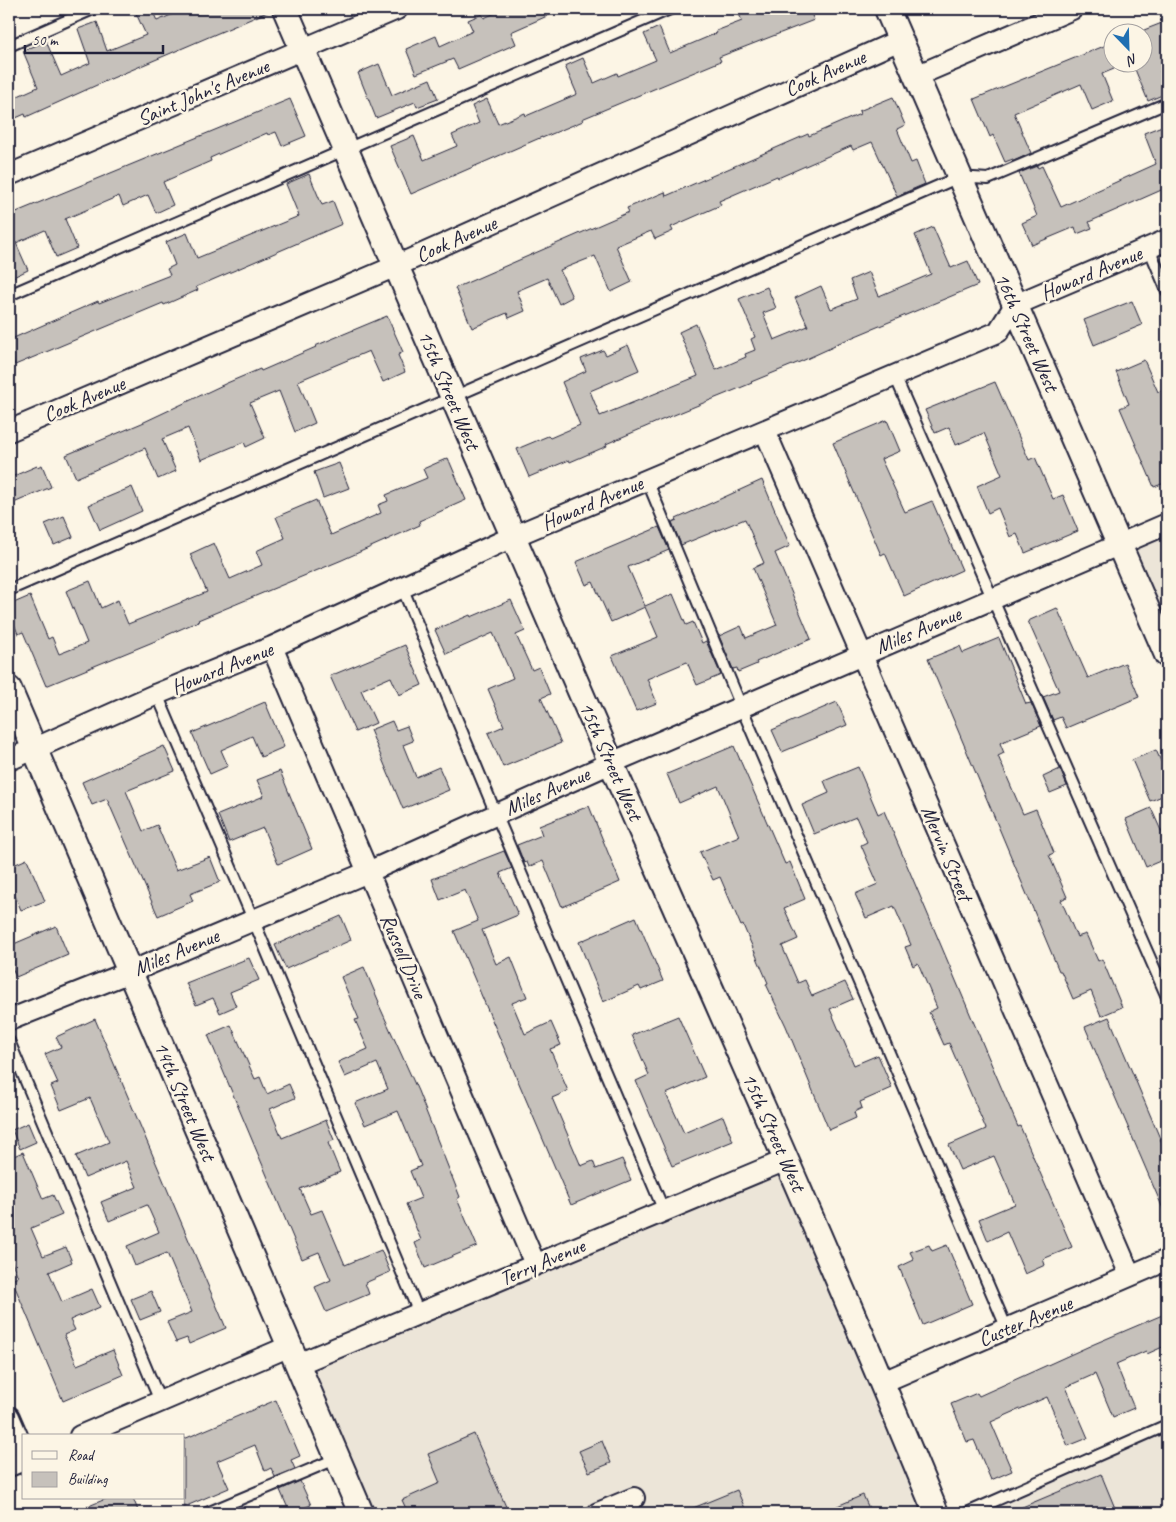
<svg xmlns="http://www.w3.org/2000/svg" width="1176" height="1522" viewBox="0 0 1176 1522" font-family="Caveat,sans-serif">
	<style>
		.built { fill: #ece5d8 }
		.building { fill: #c6c1bb; stroke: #22223b }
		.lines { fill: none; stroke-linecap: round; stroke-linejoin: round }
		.service-casing { stroke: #22223b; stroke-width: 14 }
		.minor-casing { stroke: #22223b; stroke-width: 24 }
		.tertiary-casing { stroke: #22223b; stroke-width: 28 }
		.service { stroke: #fcf5e5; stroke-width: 10 }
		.minor { stroke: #fcf5e5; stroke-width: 20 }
		.tertiary { stroke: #fcf5e5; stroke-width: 24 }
		.labels { text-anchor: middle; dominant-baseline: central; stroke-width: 5; stroke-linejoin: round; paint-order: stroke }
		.street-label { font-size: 21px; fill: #22223b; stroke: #fcf5e5 }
	</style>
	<rect width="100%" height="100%" fill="#fcf5e5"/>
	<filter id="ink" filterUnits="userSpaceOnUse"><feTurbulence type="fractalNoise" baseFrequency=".02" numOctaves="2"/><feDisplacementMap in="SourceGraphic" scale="10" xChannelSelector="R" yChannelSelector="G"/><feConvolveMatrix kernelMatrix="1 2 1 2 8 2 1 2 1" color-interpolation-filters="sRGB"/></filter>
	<g filter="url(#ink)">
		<path class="built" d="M1167,525v130l-47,-110z
			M786,1160l150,353h-576l-62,-149z
			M1167,1425v88h-200z"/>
		<path class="building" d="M134,9h18l5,12 28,-12h9l2,5 13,-5h62l1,1 -164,70 -82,37 -1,-3 -16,7v-21l29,-13 -15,-36 23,-10 15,35 29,-13 -12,-34 19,-7 10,29 39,-16z
			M504,9h59l-52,23 5,12 -58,25 -5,-10 -37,15 -10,-25 30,-13 4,10 33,-15 -5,-11 14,-6 2,4z
			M737,9h72l5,11 -95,37 2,4 -139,58 1,2 -41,17v-1l-131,57 -21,-48 24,-10 10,24 33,-14 -5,-11 27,-12 -7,-17 15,-7 11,25 27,-11 1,3 51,-22 -12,-28 18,-8 11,25 23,-10 1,3 38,-16 -12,-26 15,-7 11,26 47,-20 -1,-2 26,-10z
			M1167,21v46l-7,4 7,18v4l-19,8 -16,-39h12v-32z
			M1114,42v27l-12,5 11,27 -21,9 -11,-26 -67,29 17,40 -17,8 -1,-2 -8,3 -12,-27 -3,2 -16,-38z
			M379,64l13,31 38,-16 8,20 -21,8 -2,-5 -39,16 -18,-45z
			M893,97l12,28 -8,4 14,34 5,-2 9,23 -28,12 -25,-54 -19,8 -2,-4 -73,32 -1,-2 -58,25 2,4 -50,22 2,4 -18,8 -4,-8 -35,15 16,36 -21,10 -16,-36 -35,14 12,27 -13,7 -12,-26 -30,13 8,20 -16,7 -2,-5 -35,15 -17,-40 174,-76 -2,-4 38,-16 1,4 142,-62 1,2 51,-22 -1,-3z
			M290,99l16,37 -24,10 -6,-14 -8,3 -1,-2 -57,25 1,3 -48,21 10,23 -17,8 -8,-18 -25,11 -4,-10 -54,23 12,29 -21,9 -11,-27 -29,13 12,27 -19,9v-64z
			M1162,126l5,13v51l-1,-2 -77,34 3,6 -15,6 -2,-7 -43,18 -10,-22 15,-7 -18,-43 18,-7 1,2 4,-2 19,41 95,-43 -12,-31z
			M309,174l13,31 11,-4 9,23 -146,63 2,3 -34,15 -1,-2 -148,62 -6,-16v-9l89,-39 1,2 71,-28 -3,-6 8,-4 -9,-23 21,-9 10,25 102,-42 -13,-32z
			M933,227l18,41 17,-7 10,24 -144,60 1,1 -33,15 -51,21 1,1 -95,39 -51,22 1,2 -37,16 -1,-2 -40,17 -12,-28 31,-13 2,2 30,-13 -18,-43 24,-11 -5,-12 22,-9 3,5 22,-10 11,25 -49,21 10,25 98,-40 -19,-44 17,-8 20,46 30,-13 -1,-3 10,-4 -4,-11 4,-2 -16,-38 28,-12 9,21 -13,5 11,27 34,-14 -13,-28 26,-12 10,23 26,-10 -7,-19 19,-8 10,24 52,-22 -16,-39z
			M1132,301l10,24 -48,20 -10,-25z
			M387,316l16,36 -5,3 7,17 -22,10 -14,-31 -71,30 17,42 -20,9 -16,-41 -29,12 15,35 -19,9 -2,-5 -43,18 -13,-32 -26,11 14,32 -18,8 -13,-31 -69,30 -10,-23 76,-32 85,-40 33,-14 1,2 55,-24 -1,-1z
			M1144,360l14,32 9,-4v94l-13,5 -34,-79 9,-4 -13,-32z
			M995,382l34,78 6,-3 18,42 10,-4 15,36 -53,22 -8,-19 -7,3 -12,-29 -10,5 -11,-27 25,-11 -18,-42 -28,12 -7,-18 -14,6 -10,-23z
			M887,420l13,31 -19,8 24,53 27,-11 30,69 -58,26 -19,-43 -4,2 -48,-112z
			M448,458l18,42 -47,21 1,4 -78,35 -144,60 1,1 -34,15v1l-119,49 -23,-54 -5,2 -9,-23v-6l21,-9 18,43 4,-2 7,17 28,-11 -21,-52 24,-10 11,27 17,-8 10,24 79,-32 -17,-38 24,-11 16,36 32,-14 -6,-14 29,-13 -9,-21 40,-17 15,35 50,-22 -3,-8 10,-4 -2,-6 41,-17 -4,-9z
			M339,463l10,25 -26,10 -9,-26z
			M42,465l9,22 -42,18v-27l28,-12v1z
			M762,480l28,66 -15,7 36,86 -55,23 1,2 -19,8 -1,-4 -4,1 -14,-33 22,-10 5,12 31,-13 -24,-57 11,-5 -19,-44 -64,26 -9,-23 5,-2 -1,-1z
			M132,487l10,24 -42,19 -11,-25z
			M64,516l9,21 -19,8 -9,-21z
			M659,527l10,23 -41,17 17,39 28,-12 13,31 7,-3 9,21 4,-2 15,34 -24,10 -10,-23 -40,17 10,24 -21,8 -24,-55 46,-19 -13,-30 -34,15 -18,-40 -7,3 -10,-23z
			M511,600l14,31 -9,4 16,35 7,-3 11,27 -9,4 20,45 -58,24 -15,-34 16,-7 -16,-37 25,-11 -20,-45 -47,21 -11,-24 35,-15 1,2z
			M1057,608l31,70 37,-15 14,34 -73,31 -5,-11 -8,3 -10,-23 16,-6 -31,-70z
			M999,638l27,66 5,-1 10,23 -41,17 4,10 -6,3 25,58 13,-5 18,44 -5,2 18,42 -6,3 16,37 9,-3 12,27 4,-2 20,48 -21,9 -10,-25 -18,8 -12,-28h-2l-131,-312 32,-13 3,7z
			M405,645l17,40 -23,10 -8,-18 -30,13 15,33 -21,9 -25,-56z
			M265,702l19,45 -23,10 -9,-21 -31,14 7,16 -18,8 -18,-41z
			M837,702l10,23 -65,27 -10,-22z
			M392,721l4,9 11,-4 6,15 -10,4 13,32 23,-10 10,23 -46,19 -33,-79z
			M164,746l11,25 -49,20 17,40 14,-6 19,45 34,-13 10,25 -30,12 3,7 -35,15 -51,-117 -15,6 -10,-23z
			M734,746l51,118 5,-2 15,37 -21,9 14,31 -16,7 16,37 7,-3 7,16 33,-14 8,17 -23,10 24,56 24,-10 14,33 -32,14 2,6 -8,4 2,6 -27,12 -43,-104 -20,-42 2,-1 -25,-58 -2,1 -21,-49 -7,3 -13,-28 39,-16 -21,-50 -39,17 -12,-29z
			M1156,750l11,25v19l-17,7 -18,-41z
			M858,767l20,47 6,-3 134,316 2,-1 52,121 -29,12 2,6 -20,9 -18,-42 -19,9 -9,-22 36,-15 -21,-48 -34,14 -11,-25 37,-16 -37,-86 -5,2 -15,-33 8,-4 -19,-45 -5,3 -8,-19 6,-2 -17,-39 -28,12 -11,-24 23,-10 -17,-39 6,-3 -11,-25 -42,17 -12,-29 27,-12 -5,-12z
			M1060,769l7,17 -17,7 -7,-16z
			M280,771l32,78 -34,15 -15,-36 -34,14 -11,-27 46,-19 -7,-16z
			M589,806l31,76 -58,25 -19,-46 -14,6 -2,-5 -3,1 -7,-18 25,-10 -3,-9z
			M1151,808l12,27 4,-1v24l-21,9 -20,-48z
			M504,851l8,17 -12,5 18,42 -36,15 14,34 15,-7 16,40 -15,6 13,31 26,-12 10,23 -11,4 18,42 -16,7 29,68 12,-5 3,8 26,-10 9,21 -60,25 -117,-274 24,-10 -13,-31 -25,10 -8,-21z
			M27,859l18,42 -24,9 -12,-29v-14z
			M341,916l10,24 -65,29 -11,-24z
			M636,917l27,64 -22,9 -2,-4 -36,16 -24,-60z
			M56,926l12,29 -52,22 -7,-18v-13z
			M249,958l10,22 -29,12 6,14 -16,7 -7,-15 -17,7 -10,-22z
			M364,967l15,35 -1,1 40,88 42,106 -3,2 20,47 -52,22 -10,-25 6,-3 -15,-36 15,-6 -11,-27 11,-5 -23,-55 -33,14 -10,-22 33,-14 -11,-26 -32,14 -7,-15 30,-13 -13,-29 4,-1 -18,-42z
			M678,1016l27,61 -39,17 18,39 39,-17 10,25 -61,25 -36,-85 13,-6 -17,-40z
			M1109,1017l58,138v63l-82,-191z
			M95,1019l131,309 -37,16 -2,-6 -11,4 -9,-20 25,-10 -25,-59 -32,13 -8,-20 32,-14 -12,-27 -38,16 -8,-19 36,-15 -11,-26 -41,17 -9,-22 33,-14 -19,-44 -29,12 -10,-24 7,-3 -13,-29 16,-7 -5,-10z
			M231,1025l24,54 5,-2 7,17 22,-10 6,14 -25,11 12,29 44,-18 8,20 -6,3 12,29 -40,17 11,25 11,-4 23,55 36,-15 9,22 -25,11 4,11 -43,18 -11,-25 16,-7 -12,-28 -17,7 -94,-224z
			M28,1123l8,19 -16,7 -8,-19z
			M23,1152l20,47 10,-4 9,20 -31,13 12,28 23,-9 6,15 -23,10 13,30 30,-13 8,18 -30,13 5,10 -11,5 13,30 36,-15 10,25 -60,26 -51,-121 6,-3 -9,-22v-97z
			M929,1245l3,6 15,-6 25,59 -49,21 -24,-58 15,-7 -4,-8z
			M151,1291l9,21 -20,8 -9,-21z
			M1167,1313v32l-20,9 -1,-3 -30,13 18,44 -21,9 -18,-43 -29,13 22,51 -20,8 -21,-49 -56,25 21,49 -21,9 -17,-40 -7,2 -16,-38 26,-11 2,3 115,-52z
			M276,1400l24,56 -9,4 4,9 -20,8 -4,-9 -6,3 -10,-26 -38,16 12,27 -45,19v-68z
			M474,1434l33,75 -10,4h-89l-6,-13 38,-17 -12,-29z
			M602,1441l9,22 -22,9 -10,-21z
			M1101,1474l16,39h-109z
			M300,1481l11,24 -21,8 -10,-23z
			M737,1490l10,23h-66z
			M863,1495l8,18h-50z
			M108,1498h25l6,15h-67z"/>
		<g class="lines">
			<g class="service-casing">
				<path id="service" d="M9,46l84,-37
					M1149,248l18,43
					M9,295l661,-286
					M895,376l272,621
					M647,480l94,226 266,623
					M402,587l94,227 168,397
					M9,590l950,-413 29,2 179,-76
					M157,694l96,225 166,394
					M9,1041l151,360
					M207,1513l131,-55
					M967,1513l200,-88"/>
			</g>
			<g class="minor-casing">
				<path id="minor" d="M916,76l156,-67
					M9,175l388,-166
					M9,431l387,-165 504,-226
					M765,431l365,844
					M272,647l263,617
					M9,760l148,-66 115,-47 240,-110 486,-205 17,-27 152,-65
					M9,1020l121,-48 238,-100 243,-109 556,-239
					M298,1364l488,-204
					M883,1382l284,-122
					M9,1417l15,35
					M80,1436l210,-90
					M9,1466l15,-6
					M598,1513l36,-15"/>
			</g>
			<g class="tertiary-casing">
				<path id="tertiary" d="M285,9c107,253 216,505 327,756 110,249 221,497 324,748
					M887,9l280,646
					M9,689l352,824"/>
			</g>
			<use href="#service" class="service"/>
			<use href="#minor" class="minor"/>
			<use href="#tertiary" class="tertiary"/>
		</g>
	</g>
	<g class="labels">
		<g class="street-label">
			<text transform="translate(825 73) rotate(-24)">Cook Avenue</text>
			<text transform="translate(203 92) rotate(-23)">Saint John's Avenue</text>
			<text transform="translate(456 239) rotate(-24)">Cook Avenue</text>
			<text transform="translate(1091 273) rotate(-23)">Howard Avenue</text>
			<text transform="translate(1027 332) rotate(66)">16th Street West</text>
			<text transform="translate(449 390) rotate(67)">15th Street West</text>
			<text transform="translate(84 399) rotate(-23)">Cook Avenue</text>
			<text transform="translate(592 503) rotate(-23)">Howard Avenue</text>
			<text transform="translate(918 630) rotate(-23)">Miles Avenue</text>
			<text transform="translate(222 668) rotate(-22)">Howard Avenue</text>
			<text transform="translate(611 761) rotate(66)">15th Street West</text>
			<text transform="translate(547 791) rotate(-24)">Miles Avenue</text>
			<text transform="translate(947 853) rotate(67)">Mervin Street</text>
			<text transform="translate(176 952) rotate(-23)">Miles Avenue</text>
			<text transform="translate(404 956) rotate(67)">Russell Drive</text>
			<text transform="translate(185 1101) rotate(67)">14th Street West</text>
			<text transform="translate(774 1132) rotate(66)">15th Street West</text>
			<text transform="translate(542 1262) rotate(-23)">Terry Avenue</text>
			<text transform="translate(1025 1321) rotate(-23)">Custer Avenue</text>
		</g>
	</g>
	<rect width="1176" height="1522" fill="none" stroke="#fcf5e5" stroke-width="30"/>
	<rect x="15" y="15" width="1146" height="1492" fill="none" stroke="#22223b" stroke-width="2" filter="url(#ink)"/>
	<rect x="22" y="1434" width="162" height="65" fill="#fcf5e5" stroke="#a5a1a1"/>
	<rect x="32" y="1451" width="25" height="8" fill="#fcf5e5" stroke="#a5a1a1"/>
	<text x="68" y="1460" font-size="15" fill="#22223b">Road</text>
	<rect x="32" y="1472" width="25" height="15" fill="#c6c1bb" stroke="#a5a1a1"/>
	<text x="68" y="1484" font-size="15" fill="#22223b">Building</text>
	<g transform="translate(1128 48) rotate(157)"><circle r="24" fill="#fcf5e5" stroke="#a5a1a1"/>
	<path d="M0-4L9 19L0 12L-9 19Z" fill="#1f6fb2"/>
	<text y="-8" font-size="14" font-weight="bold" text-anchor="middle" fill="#22223b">N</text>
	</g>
	<path d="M25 45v8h138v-8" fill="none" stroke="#22223b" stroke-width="2.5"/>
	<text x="32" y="45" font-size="15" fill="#22223b" stroke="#fcf5e5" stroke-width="4" paint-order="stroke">50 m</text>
</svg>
